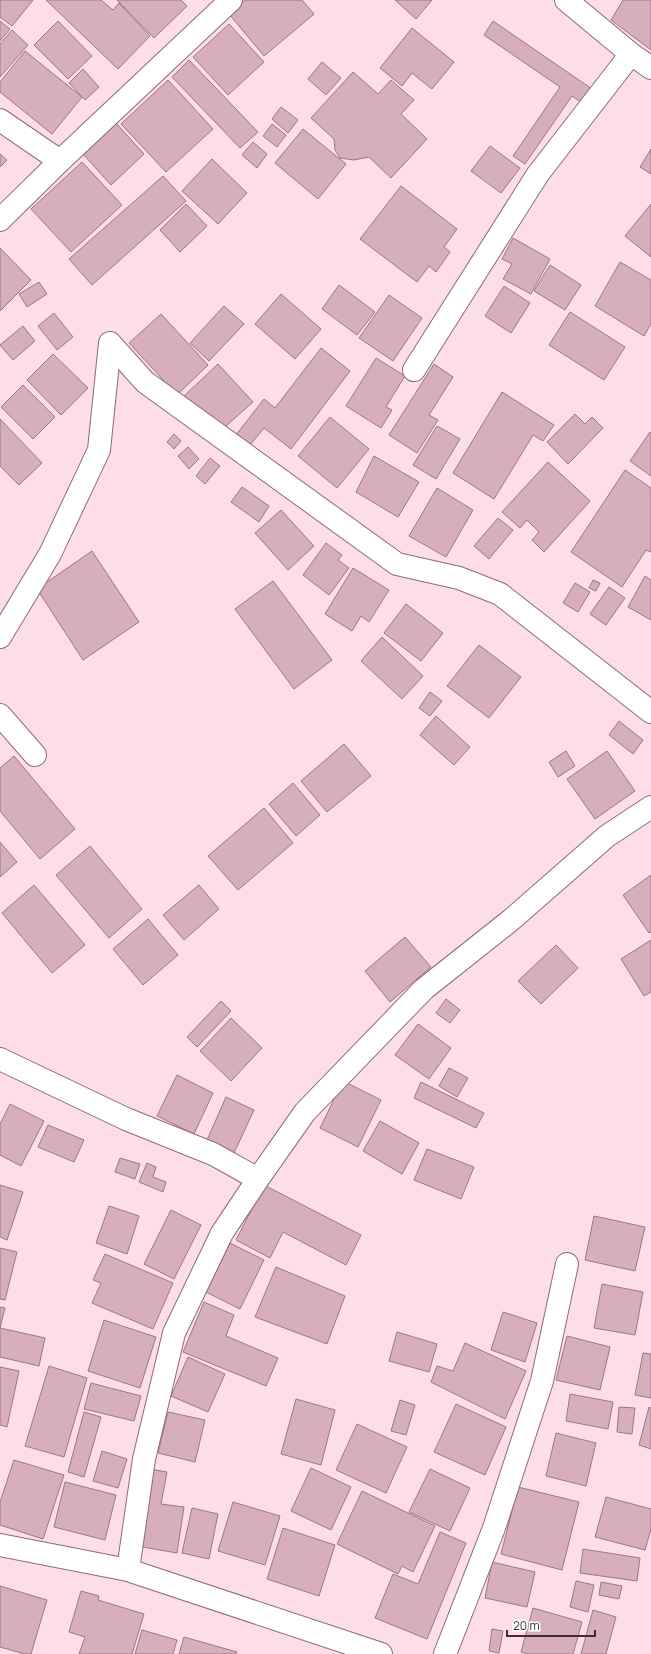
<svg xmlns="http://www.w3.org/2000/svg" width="651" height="1654" viewBox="0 0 651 1654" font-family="Manrope,sans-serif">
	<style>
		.building { fill: #d6afba; stroke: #9c7882 }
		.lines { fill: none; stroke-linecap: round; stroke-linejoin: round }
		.minor-casing { stroke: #8e6b75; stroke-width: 24 }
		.tertiary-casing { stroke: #8e6b75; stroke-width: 24 }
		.secondary-casing { stroke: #8e6b75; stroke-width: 24 }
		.minor { stroke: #fff; stroke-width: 22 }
		.tertiary { stroke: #fff; stroke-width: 22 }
		.secondary { stroke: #fff; stroke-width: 22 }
	</style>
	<rect width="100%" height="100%" fill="#fddde6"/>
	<path class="building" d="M0,0h33l-21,26 -12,-9z
		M46,0h55l12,10 6,-7 31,33 -32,33z
		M117,0h64l6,6 -33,32z
		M245,0h57l12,14 -50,42 -35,-42z
		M395,0h37l-16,19z
		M623,0h28v50l-40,-30z
		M0,21l10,8 -10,12z
		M58,21l34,35 -24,23 -34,-34z
		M493,21l102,70 -10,14 -13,-9 -47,68 -12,-8 47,-69 -76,-52z
		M229,24l35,38 -36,33 -35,-38z
		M412,28l42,34 -22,27 -20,-16 -10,13 -22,-18z
		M12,30l16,15 -28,32v-33z
		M25,51l57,46 -30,37 -52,-42v-10z
		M189,60l69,72 -18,16 -68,-71z
		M322,62l19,16 -15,17 -18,-16z
		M83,69l16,18 -14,13 -16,-17z
		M353,72l25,22 13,-14 23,20 -13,14 26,25 -36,39 -22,-21 -15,3 -14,-2 -5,-8 -1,-11 -23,-21z
		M168,80l45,49 -47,43 -45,-48z
		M281,107l17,13 -10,13 -16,-14z
		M116,123l28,31 -33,31 -28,-31z
		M272,124l14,11 -9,12 -14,-11z
		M303,129l43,35 -28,35 -43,-36z
		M253,142l14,12 -10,14 -15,-13z
		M490,146l30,22 -19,25 -30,-22z
		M651,149v25l-11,-7z
		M0,154l7,6 -7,7z
		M212,159l35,34 -29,31 -36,-33z
		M82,162l40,43 -51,47 -40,-43z
		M163,176l23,25 -94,84 -23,-26z
		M401,186l56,43 -13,18 6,5 -14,20 -7,-6 -12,16 -57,-43z
		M186,204l21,22 -27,26 -20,-22z
		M651,204v53l-26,-21z
		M513,238l37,21 -19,35 -28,-15 9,-15 -10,-5z
		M0,248l31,32 -31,31z
		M620,262l31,18v44l-7,12 -49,-30z
		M550,265l31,20 -16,25 -31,-19z
		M39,282l8,12 -20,13 -8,-13z
		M339,285l36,27 -18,23 -35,-26z
		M504,286l26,17 -19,30 -26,-17z
		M281,294l40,35 -26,30 -40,-35z
		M389,295l33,23 -29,43 -34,-23z
		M224,306l20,18 -35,37 -19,-18z
		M570,312l55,35 -21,33 -55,-35z
		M54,313l19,24 -16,13 -19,-24z
		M161,314l47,51 -31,30 -48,-52z
		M23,326l12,15 -22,19 -13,-15z
		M321,348l29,23 -59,78 -27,-21 -14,17 -14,-10 28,-36 11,9z
		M53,354l35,34 -27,27 -34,-35z
		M376,358l29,18 -19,31 6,3 -11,18 -35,-22z
		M218,364l35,38 -36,32 -34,-37z
		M434,364l19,13 -24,38 9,5 -21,33 -28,-18z
		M23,385l32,32 -22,22 -32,-32z
		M502,392l52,33 -11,16 -10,-6 -39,64 -41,-26z
		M575,414l10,10 7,-7 11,11 -35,36 -21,-22z
		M330,417l39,32 -32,39 -39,-32z
		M0,419l42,44 -23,22 -19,-19z
		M437,426l23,13 -24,40 -23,-14z
		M650,432l1,1v43l-21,-15z
		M174,434l7,7 -7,8 -7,-7z
		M188,447l11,12 -10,10 -11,-13z
		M374,456l45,26 -21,35 -42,-25z
		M210,458l10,8 -15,18 -9,-8z
		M548,462l42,39 -46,51 -12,-12 7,-8 -12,-12 -7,8 -18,-16z
		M625,470l26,18v64l-5,-2 -24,37 -51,-35z
		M242,487l27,19 -10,16 -28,-20z
		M437,488l36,22 -27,47 -37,-21z
		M281,510l33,36 -26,24 -33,-37z
		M498,518l15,12 -24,29 -15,-13z
		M326,543l16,12 -4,5 11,8 -20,27 -26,-20z
		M92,551l47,71 -56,38 -46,-71z
		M353,568l36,22 -20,32 -8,-6 -9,15 -27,-17z
		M645,576l6,4v40l-23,-13z
		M593,580l7,3 -4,8 -7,-3z
		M273,581l59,79 -38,29 -59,-80z
		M575,583l15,9 -12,20 -15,-9z
		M609,587l16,11 -19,27 -16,-11z
		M406,604l37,29 -22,28 -37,-28z
		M382,637l41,39 -21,23 -41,-38z
		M479,645l42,32 -32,41 -42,-32z
		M430,692l12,9 -12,15 -11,-8z
		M436,716l34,31 -16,18 -34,-30z
		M619,721l24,19 -10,14 -24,-19z
		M344,744l27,32 -44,36 -26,-31z
		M566,751l9,15 -17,11 -9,-15z
		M607,751l28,40 -40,28 -28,-40z
		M14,756l61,73 -35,30 -40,-48v-43z
		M293,783l27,32 -24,21 -27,-32z
		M264,808l29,35 -55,47 -30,-34z
		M0,842l17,20 -17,15z
		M90,846l52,63 -33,29 -53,-63z
		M651,875v57l-2,1 -26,-38z
		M34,885l51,60 -33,28 -50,-60z
		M199,885l20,24 -35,31 -21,-25z
		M148,919l30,36 -35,30 -30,-36z
		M405,937l26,30 -41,35 -25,-31z
		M651,940v52l-7,4 -23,-37z
		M556,945l22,23 -37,36 -23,-23z
		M446,999l14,11 -10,13 -14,-10z
		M221,1001l10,10 -34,36 -10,-10z
		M231,1018l31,30 -31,33 -31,-30z
		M418,1024l33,24 -22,31 -34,-24z
		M449,1068l19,10 -11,19 -18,-11z
		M177,1075l36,18 -19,41 -37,-18z
		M343,1081l38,19 -23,47 -38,-19z
		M421,1082l63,31 -8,15 -62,-30z
		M226,1097l28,13 -20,43 -27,-13z
		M10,1104l34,17 -23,45 -21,-11v-31z
		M380,1121l39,22 -17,31 -39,-23z
		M48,1125l36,15 -10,22 -36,-15z
		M427,1149l47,18 -13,32 -47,-19z
		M120,1158l20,6 -5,15 -20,-7z
		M147,1163l9,4 -3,10 13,5 -3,10 -24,-10z
		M0,1185l23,7 -16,48 -7,-3z
		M264,1185l97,50 -15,30 -63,-33 -13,26 -34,-18z
		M109,1206l30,10 -12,38 -31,-11z
		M171,1210l30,15 -27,54 -30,-15z
		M594,1216l51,11 -10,44 -50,-11z
		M230,1243l34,17 -24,49 -34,-17z
		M0,1248l17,4 -12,48 -5,-1z
		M105,1254l68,29 -20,46 -61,-26 9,-20 -8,-3z
		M276,1267l69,29 -18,48 -72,-27z
		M602,1284l41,8 -8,43 -41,-7z
		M204,1302l30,13 -8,21 52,22 -12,28 -83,-34z
		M0,1307l5,1 -5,20z
		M503,1312l34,11 -12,39 -34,-12z
		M104,1320l52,17 -16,51 -52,-17z
		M0,1328l45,10 -6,28 -39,-9z
		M397,1332l40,12 -8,28 -40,-11z
		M567,1336l43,11 -10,43 -44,-10z
		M465,1343l61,28 -21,48 -74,-37 6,-16 16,5z
		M643,1353l8,1v44l-16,-3z
		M188,1357l37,17 -17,38 -37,-16z
		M49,1366l38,12 -23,79 -39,-11z
		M0,1367l19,4 -12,56 -7,-2z
		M91,1383l50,13 -7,25 -50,-12z
		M570,1394l43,8 -5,27 -42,-8z
		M296,1399l39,11 -14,55 -40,-11z
		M400,1400l15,5 -9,30 -15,-4z
		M456,1404l50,23 -21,48 -51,-23z
		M619,1407l16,1 -3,26 -15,-2z
		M649,1407l2,1v41l-12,-4z
		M84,1412l17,5 -17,60 -16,-5z
		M168,1412l37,8 -10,42 -37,-9z
		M357,1424l50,23 -21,46 -50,-23z
		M556,1433l40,10 -10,43 -40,-10z
		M102,1451l25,8 -9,29 -25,-7z
		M14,1460l50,15 -21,64 -43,-14v-23z
		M311,1468l40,19 -20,43 -40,-19z
		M150,1469l17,3 -6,32 23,3 -7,46 -40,-7z
		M430,1469l40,19 -20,43 -41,-19z
		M65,1482l51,13 -11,45 -51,-13z
		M518,1487l61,15 -17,68 -61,-16z
		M362,1491l73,35 -22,46 -11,-6 -4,8 -61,-30z
		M606,1497l45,12v20l-6,21 -50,-13z
		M233,1502l47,14 -15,49 -47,-14z
		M192,1508l26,6 -9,45 -27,-6z
		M283,1528l52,17 -16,51 -52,-17z
		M440,1532l26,11 -39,96 -52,-21 18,-44 25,10z
		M583,1549l57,9 -3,23 -57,-8z
		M492,1562l43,10 -8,35 -42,-9z
		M576,1581l18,4 -6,27 -18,-5z
		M601,1582l21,4 -3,13 -20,-4z
		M0,1586l47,14 -16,54h-6l-25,-7z
		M81,1591l18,5 -1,4 46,14 -12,40h-53l6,-17 -16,-5z
		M533,1608l49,14 -9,32h-44l-8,-2z
		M593,1610l23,7 -10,37h-25z
		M492,1629l11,2 -4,22 -10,-2z
		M142,1630l35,10 -4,14h-38z
		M184,1637l53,15 -1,2h-57z"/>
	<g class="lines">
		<g class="minor-casing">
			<path id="minor" d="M0,120l60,41
				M110,343l35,39 252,182 62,14 41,16 151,118
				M414,370l124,-196 93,-120
				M0,637l50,-83 49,-104 11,-107
				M0,715l35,40
				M0,1059l126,60 87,35 45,25
				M128,1570l16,-111 30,-126 48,-100 36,-54 47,-67 119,-123 87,-69 96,-84 44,-29
				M445,1654l49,-126 48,-147 25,-117"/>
		</g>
		<g class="tertiary-casing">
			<path id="tertiary" d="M0,220l60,-59 171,-161
				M0,1545l128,25 253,84"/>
		</g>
		<g class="secondary-casing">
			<path id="secondary" d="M566,0l65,54 20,14"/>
		</g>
		<use href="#minor" class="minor"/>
		<use href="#tertiary" class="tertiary"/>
		<use href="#secondary" class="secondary"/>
	</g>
	<path d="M507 1630v6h88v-6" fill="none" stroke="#3e2f33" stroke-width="2"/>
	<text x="513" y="1630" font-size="12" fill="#3e2f33" stroke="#ffffff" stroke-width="3" paint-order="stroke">20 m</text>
</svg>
